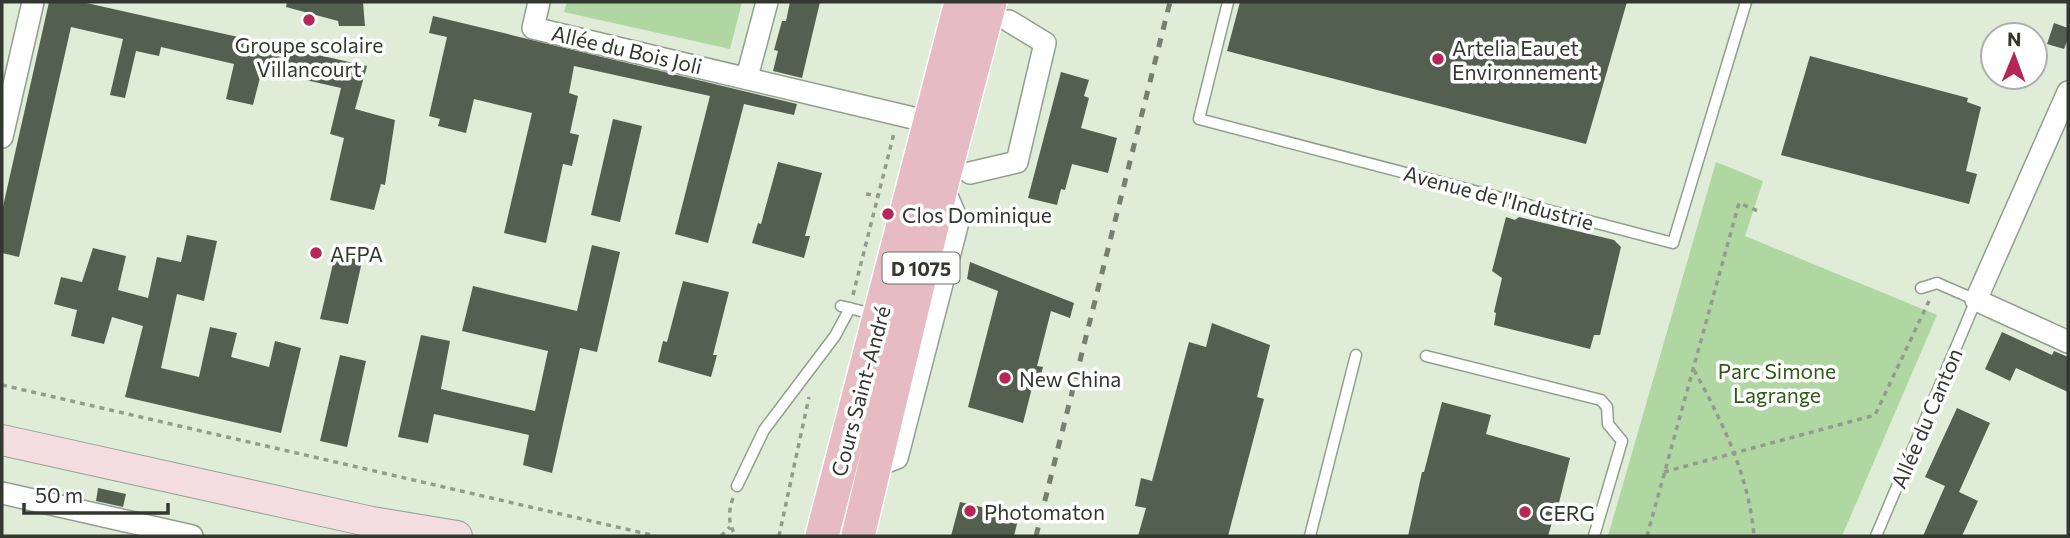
<svg xmlns="http://www.w3.org/2000/svg" width="2070" height="538" viewBox="0 0 2070 538" font-family="Commissioner,sans-serif">
	<style>
		.green { fill: #b0d6a1 }
		.building { fill: #54604f }
		.lines { fill: none; stroke-linecap: round; stroke-linejoin: round }
		.service-casing { stroke: #929f8d; stroke-width: 13 }
		.minor-casing { stroke: #929f8d; stroke-width: 24 }
		.secondary-casing { stroke: #929f8d; stroke-width: 32 }
		.primary-casing { stroke: #fff; stroke-width: 36 }
		.path { stroke: #929c8d; stroke-width: 3.5; stroke-dasharray: 5 5; stroke-linecap: butt }
		.service { stroke: #fff; stroke-width: 10 }
		.minor { stroke: #fff; stroke-width: 21 }
		.secondary { stroke: #f3dde1; stroke-width: 30 }
		.primary { stroke: #e6bbc3; stroke-width: 33 }
		.rail { stroke: #767e72; stroke-width: 5; stroke-dasharray: 9 9; stroke-linecap: butt }
		.poi-dot { fill: #b62756; stroke: #fff; stroke-width: 2.5 }
		.labels { text-anchor: middle; dominant-baseline: central; stroke-width: 7; stroke-linejoin: round; paint-order: stroke }
		.shield { fill: #fff; stroke: #70736d; stroke-width: 2 }
		.shield-label { font-size: 19px; font-weight: bold; fill: #32372f }
		.poi-label { font-size: 21px; fill: #32372f; stroke: #fff; text-anchor: start }
		.street-label { font-size: 21px; fill: #32372f; stroke: #fff }
		.park-label { font-size: 21px; fill: #2d5a14; stroke: #fff }
	</style>
	<rect width="100%" height="100%" fill="#deecd8"/>
	<path class="green" d="M567,2h175l-12,47 -166,-37z
		M1716,162l47,19 -18,55 192,79 -95,221h-234z"/>
	<path class="building" d="M49,2h33l285,64 -12,43 40,11 -10,65 -4,-1 -7,26 -44,-10 14,-62 -14,-4 11,-46 -79,-18 -9,35 -27,-6 8,-35 -73,-17 -2,9 -23,-5 -11,47 -15,-3 13,-56 -52,-12 -52,230 -17,-4v-42z
		M287,2h76l2,24h-26l-1,-5 -52,-14z
		M790,2h30l-18,76 -29,-7 5,-20 -4,-1 8,-29h4z
		M1240,2h387l-41,142 -359,-93z
		M433,16l364,88 -3,11 -50,-11 -36,139 -33,-9 35,-138 -136,-30 -5,27 9,3 -8,37 9,2 -7,31 -9,-2 -17,79 -42,-10 28,-120 -58,-14 -8,34 -28,-7 2,-7 -11,-3 18,-79 -18,-4z
		M2054,23l14,5v11l-4,10 -17,-5z
		M1810,56l158,42 -1,4 14,5 -15,64 11,3 -8,30 -188,-49z
		M1061,72l28,8 -5,16 5,2 -8,30 36,10 -9,35 -36,-9 -7,26 -4,-1 -4,16 -29,-7z
		M613,119l29,7 -22,96 -29,-7z
		M778,162l44,11 -17,63h5l-6,22 -52,-15 6,-20 3,1z
		M1506,217l9,3 4,-3 95,23 7,7 -21,88h-6l-4,14 -96,-24 2,-12 -2,-1 8,-34 -10,-7z
		M187,235l30,6 -13,60 -27,-7 -16,74 38,9 11,-50 27,6 -6,24 38,10 6,-26 26,7 -20,85 -156,-36 18,-71 -31,-9 -8,27 -33,-8 6,-26 -23,-6 7,-27 21,5 11,-34 33,8 -8,34 30,8 9,-41 24,5z
		M592,245l28,7 -23,100 -17,-4 -28,125 -29,-8 6,-30 -95,-21 -6,29 -30,-6 23,-102 29,6 -9,48 94,22 13,-60 -86,-20 11,-45 104,25z
		M336,251l27,6 -15,67 -28,-5z
		M970,262l104,41 -4,15 -19,-7 -14,55 6,1 -6,22 -5,-1 -9,35 -55,-16 30,-116 -31,-12z
		M683,281l46,11 -16,63h4l-6,22 -53,-15 5,-21 4,1z
		M1212,323l58,22 -13,52 7,2 -36,137h-90l8,-28 -11,-2 6,-28 11,3 37,-139 17,5z
		M2002,332l50,23 2,-4 14,6v35l-52,-24 -6,13 -25,-12z
		M340,355l26,6 -19,86 -27,-6z
		M1442,402l49,13 -5,19 84,24 -14,57 -3,4 -5,17h-140l14,-64h2z
		M1957,408l33,15 -31,69 19,9 -16,35h-39l22,-50 -20,-9z
		M98,488l28,6 -3,13 -27,-6z
		M960,502l59,14 -5,20h-63z"/>
	<g class="lines">
		<g class="service-casing">
			<path id="service" d="M1228,2l-29,117 474,124 73,-241
				M841,306l36,9
				M1426,356l175,44 6,7 1,17 14,17 -28,95
				M737,486l27,-56 71,-94 15,-28
				M1310,536l46,-181
				M1876,536l100,-236 -39,-17 -16,5"/>
		</g>
		<g class="minor-casing">
			<path id="minor" d="M539,2l-6,26 397,94
				M747,77l20,-75
				M2068,92l-92,208 92,42
				M2,137l31,-135
				M970,173l47,-11 28,-119 -36,-22
				M873,467l24,-9 61,-236 -15,-36
				M2,493l190,43"/>
		</g>
		<g class="secondary-casing">
			<path id="secondary" d="M2,440l370,82 85,14"/>
		</g>
		<g class="primary-casing">
			<path id="primary" d="M822,536l139,-534
				M858,536l84,-352 48,-182"/>
		</g>
		<path class="path" d="M866,194l12,2
			M853,295l41,-162
			M1694,370c29,53 55,106 60,166
			M2,385l654,151
			M1664,472l211,-57 54,-114
			M733,498c-5,14 -5,26 3,38
			M721,536l9,-9
			M779,536l30,-139
			M1647,536l92,-333 19,8"/>
		<use href="#service" class="service"/>
		<use href="#minor" class="minor"/>
		<use href="#secondary" class="secondary"/>
		<use href="#primary" class="primary"/>
		<path class="rail" d="M1036,536l134,-534"/>
	</g>
	<g class="poi-dot">
		<circle cx="309" cy="20" r="7"/>
		<circle cx="1438" cy="59" r="7"/>
		<circle cx="888" cy="214" r="7"/>
		<circle cx="316" cy="253" r="7"/>
		<circle cx="1005" cy="378" r="7"/>
		<circle cx="970" cy="511" r="7"/>
		<circle cx="1525" cy="512" r="7"/>
	</g>
	<g class="labels">
		<rect class="shield" x="882.5" y="252.5" width="77" height="31" rx="5"/>
		<g class="shield-label">
			<text x="921" y="268">D 1075</text>
		</g>
		<g class="poi-label">
			<text x="309" y="44" text-anchor="middle">Groupe scolaire<tspan x="309" dy="24">Villancourt</tspan></text>
			<text x="1452" y="47">Artelia Eau et<tspan x="1452" dy="24">Environnement</tspan></text>
			<text x="902" y="214">Clos Dominique</text>
			<text x="330" y="253">AFPA</text>
			<text x="1019" y="378">New China</text>
			<text x="984" y="511">Photomaton</text>
			<text x="1539" y="512">CERG</text>
		</g>
		<g class="street-label">
			<text transform="translate(627 49) rotate(13)">Allée du Bois Joli</text>
			<text transform="translate(1499 197) rotate(15)">Avenue de l'Industrie</text>
			<text transform="translate(860 391) rotate(-75)">Cours Saint-André</text>
			<text transform="translate(1926 418) rotate(-67)">Allée du Canton</text>
		</g>
		<g class="park-label">
			<text x="1777" y="370">Parc Simone<tspan x="1777" dy="24">Lagrange</tspan></text>
		</g>
	</g>
	<rect width="2070" height="538" fill="none" stroke="#32372f" stroke-width="7"/>
	<g transform="translate(2014 56) rotate(1)"><circle r="33" fill="#ffffff" stroke="#adafac" stroke-width="2"/>
	<path d="M0-5L12 26L0 18L-12 26Z" fill="#b62756"/>
	<text y="-10" font-size="19" font-weight="bold" text-anchor="middle" fill="#32372f">N</text>
	</g>
	<path d="M24 503v10h144v-10" fill="none" stroke="#32372f" stroke-width="3.5"/>
	<text x="35" y="503" font-size="21" fill="#32372f" stroke="#ffffff" stroke-width="5" paint-order="stroke">50 m</text>
</svg>
